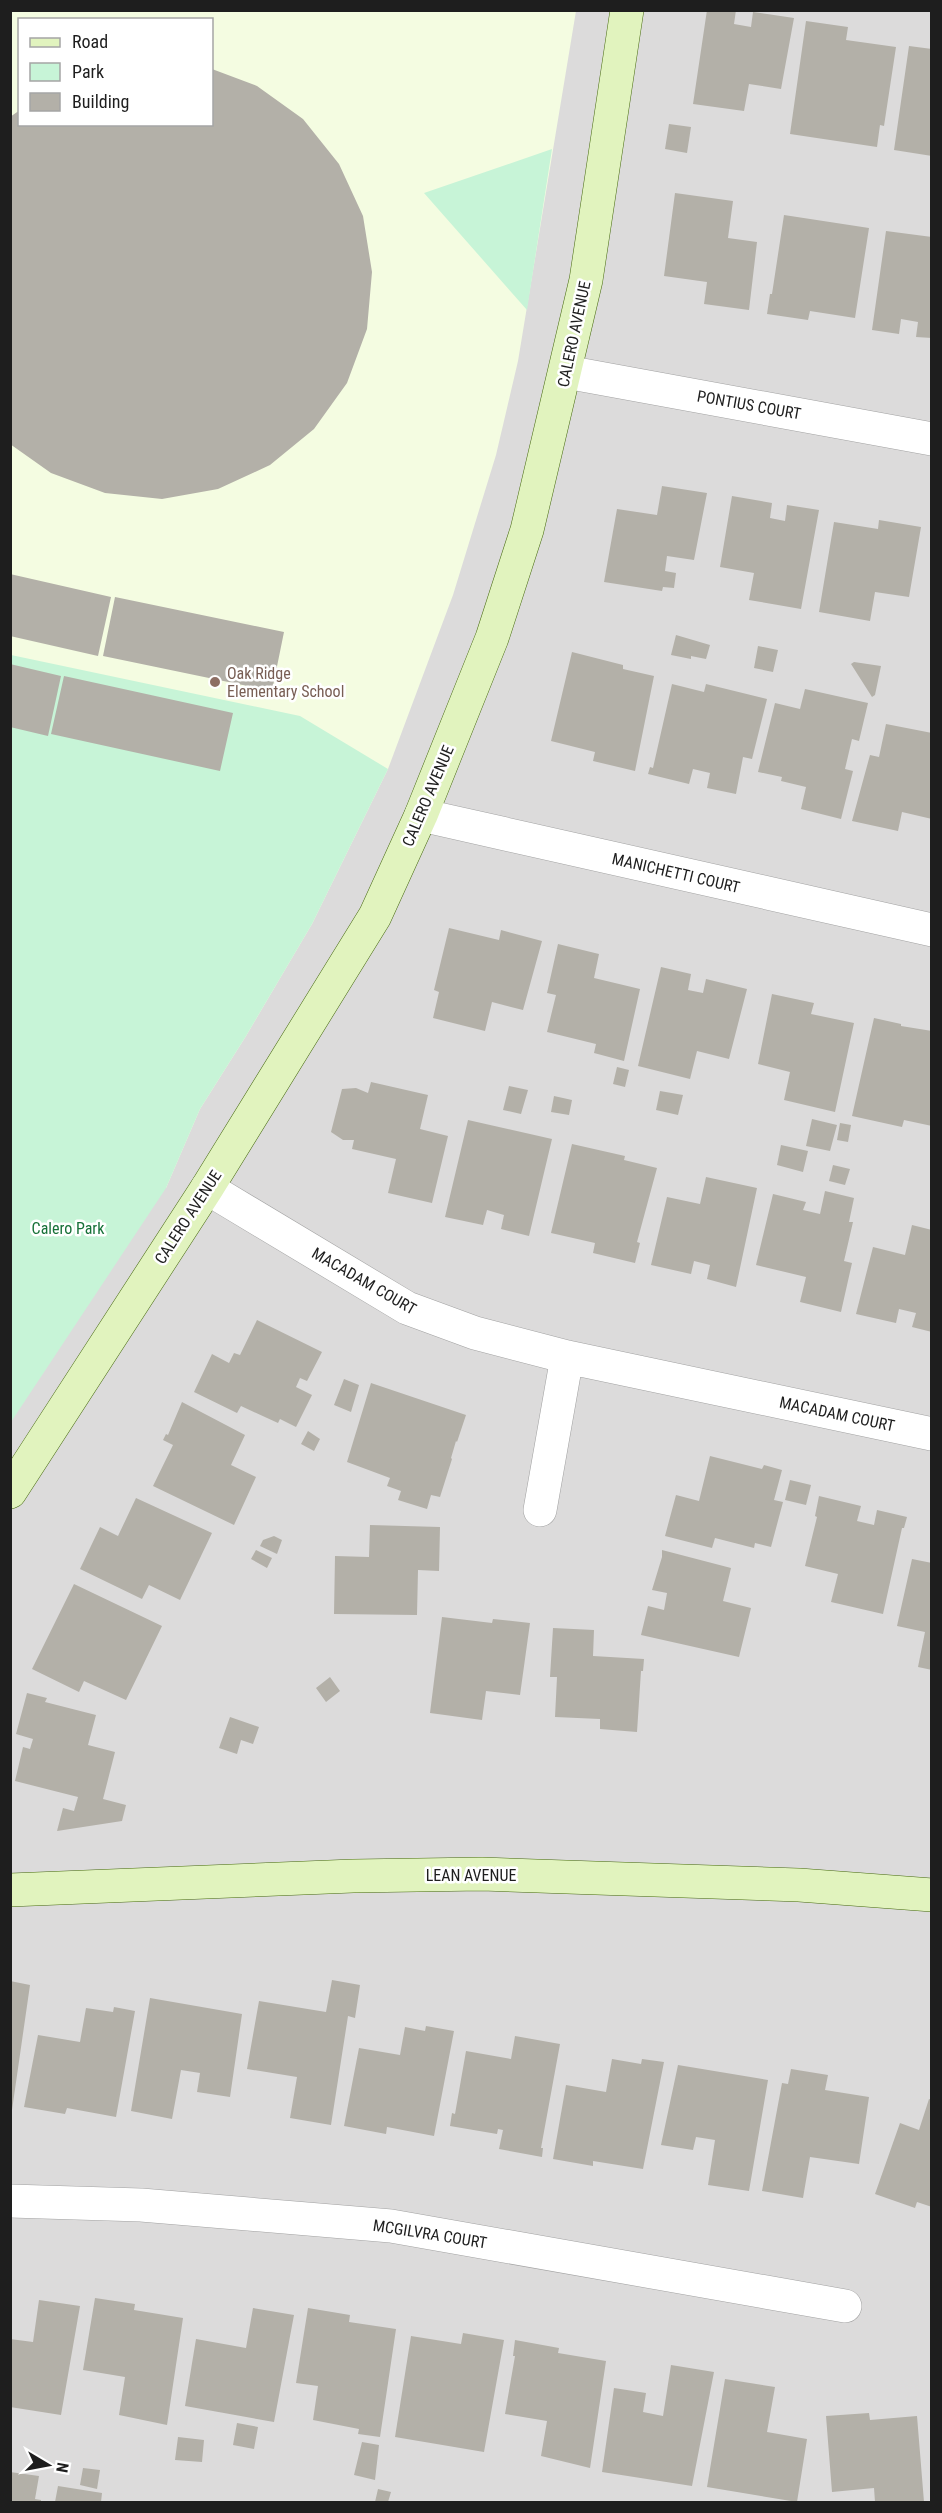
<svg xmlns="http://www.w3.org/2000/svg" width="942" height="2513" viewBox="0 0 942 2513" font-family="'Roboto Condensed',sans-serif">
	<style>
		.residential { fill: #dcdbdb; fill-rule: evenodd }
		.education { fill: #f4fce1; fill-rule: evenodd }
		.park { fill: #c7f4d7 }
		.building { fill: #b3b0a8 }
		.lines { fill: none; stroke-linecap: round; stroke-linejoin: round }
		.street-casing { stroke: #a2a2a2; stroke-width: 34 }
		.secondary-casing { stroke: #476a10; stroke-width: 34 }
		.street { stroke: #fff; stroke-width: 33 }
		.secondary { stroke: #e1f3be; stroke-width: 33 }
		.education-dot { fill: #8d6e63; stroke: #fff; stroke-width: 2 }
		.labels { text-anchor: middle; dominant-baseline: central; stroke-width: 5; stroke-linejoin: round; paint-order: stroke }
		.street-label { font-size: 16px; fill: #1e1e1e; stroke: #fff }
		.education-label { font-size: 16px; fill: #785e54; stroke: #fff; text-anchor: start }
		.park-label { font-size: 16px; fill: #177138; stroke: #fff }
	</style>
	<rect width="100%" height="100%" fill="#eeede5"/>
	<path class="residential" d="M11,11h920v2491h-920zM20,20h192v104h-192z"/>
	<path class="education" d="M10,11h566l-58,350 -22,94 -43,140 -65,174 -76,155 -66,112 -46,73 -34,79 -155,-31zM20,20h192v104h-192z"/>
	<path class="park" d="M552,149l-25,161 -103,-117z
		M11,655l289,61 88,53 -76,155 -66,112 -46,73 -34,79 -155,234z"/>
	<path class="building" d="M707,10h29l-2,14 17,3 2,-15 41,6 -13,71 -32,-5 -5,27 -51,-7z
		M806,21l42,6 -2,13 50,7 -12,79 -4,-1 -3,22 -87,-13z
		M909,46l23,3v107l-38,-6z
		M212,69l45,17 46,33 36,45 24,52 9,56 -5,57 -20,54 -33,46 -44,36 -52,24 -56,10 -57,-6 -54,-20 -41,-29v-327l10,-7v14h192z
		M669,124l22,3 -4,26 -22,-4z
		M675,193l58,8 -5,37 29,4 -8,68 -45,-6 3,-22 -43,-6z
		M784,215l85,13 -14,90 -45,-7 -2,9 -41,-6 3,-20h2z
		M886,231l46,6v101l-16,-1 2,-15 -17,-3 -2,15 -27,-4z
		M662,486l45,7 -13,67 -27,-4 -2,15 11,2 -2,15 -11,-1 -1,4 -58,-9 13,-73 40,6z
		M732,496l40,7 -2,15 15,3 2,-16 32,5 -18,99 -52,-9 5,-27 -34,-6z
		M879,520l42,7 -12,70 -34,-5 -5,29 -51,-9 15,-90 44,7z
		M10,574l101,23 -13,59 -88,-20z
		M115,597l169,35 -12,59 -169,-35z
		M676,635l34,10 -4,14 -15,-3v3l-20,-4z
		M758,646l20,4 -5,22 -19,-4z
		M572,652l51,13v4l31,7 -19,95 -42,-10 2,-9 -44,-11z
		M854,662l27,4 -6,29 -3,2 -21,-33z
		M10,664l51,12 -13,60 -38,-9z
		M64,676l169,37 -13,58 -169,-37z
		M672,684l32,8 2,-8 61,15 -15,60 -9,-2 -7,37 -29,-6 3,-15 -17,-4 -4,15 -41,-10 2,-7 3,1z
		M805,689l63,14 -9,38 -7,-2 -7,30 8,2 -12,48 -40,-10 5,-22 -25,-6 1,-4 -24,-5 17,-69 25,6z
		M886,724l46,9v86l-30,-7 -4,19 -46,-10 18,-66 9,2z
		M449,928l50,12 2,-10 41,11 -19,69 -31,-8 -7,29 -52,-13 6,-26 -5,-2z
		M558,944l41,10 -5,24 46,11 -16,72 -30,-8 2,-9 -49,-12 9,-37 -9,-2z
		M661,967l30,7 -3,16 15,3 3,-14 41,10 -18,70 -32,-8 -7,28 -52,-13z
		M772,994l42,9 -3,11 43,9 -19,89 -51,-12 6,-28 -32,-8z
		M874,1018l27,6v2l31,5v95l-28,-6 -2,7 -50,-11z
		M617,1067l12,3 -4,17 -12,-3z
		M371,1082l57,13 -8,34 28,7 -16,67 -44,-10 8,-34 -44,-10 2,-9h-11l-12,-8 11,-43 14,-1 12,5z
		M509,1086l19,4 -7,24 -18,-4z
		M660,1091l23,4 -5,20 -22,-5z
		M554,1096l18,4 -3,15 -18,-3z
		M812,1119l25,6 -7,26 -24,-5z
		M468,1120l84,19 -23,97 -28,-7 3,-14 -17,-5 -4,15 -38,-8z
		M840,1123l11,2 -3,17 -11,-2z
		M572,1144l53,12 -1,4 33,8 -20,74 3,1 -5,20 -42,-10 2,-10 -44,-10z
		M781,1145l27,6 -5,21 -26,-7z
		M833,1165l17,4 -5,16 -16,-4z
		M706,1177l51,11 -21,99 -29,-8 3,-14 -16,-4 -3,13 -40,-9 16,-68 33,7z
		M825,1191l29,7 -5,24h4l-9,39 8,2 -11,49 -41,-10 6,-25 -50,-12 17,-71 33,8 -3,8 17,4z
		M912,1225l20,5v102l-20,-5 4,-14 -17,-4 -3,14 -40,-9 17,-67 32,8z
		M257,1320l65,32 -15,29 -7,-3 -4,9 16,8 -16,32 -16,-8 -2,4 -37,-17 -4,7 -43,-21 18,-38 17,9 5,-10 6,2z
		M344,1379l15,6 -8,27 -17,-7z
		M371,1383l95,32 -9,27 -1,-1 -5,17 1,1 -12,38 -9,-2 -4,14 -29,-9 3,-9 -14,-5 3,-8 -43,-16z
		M182,1402l63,33 -14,30 25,12 -22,48 -81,-39 20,-41 -10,-5 3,-6 2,1z
		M308,1431l12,8 -6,12 -13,-7z
		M710,1456l52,13 2,-4 18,5 -8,30 9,2 -12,45 -16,-4 -1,5 -39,-10 -3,10 -47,-12 11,-41 23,6z
		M790,1480l21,5 -5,20 -21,-5z
		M819,1496l42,10 -4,15 17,4 3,-15 30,7 -3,11h-2l-19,86 -52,-12 7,-28 -33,-8 12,-49 -2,-1z
		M136,1498l76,35 -32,67 -31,-15 -7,14 -62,-30 20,-42 18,9z
		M370,1525l70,2 -1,44 -21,-1 -1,45 -83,-1 1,-58 34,1z
		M274,1536l8,4 -5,14 -17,-8 3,-6z
		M256,1550l16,8 -5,10 -16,-9z
		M662,1550l69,18 -8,33 28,7 -12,49 -98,-22 7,-29 16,4 3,-17 -15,-3 10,-33z
		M912,1559l20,4v107l-14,-3 7,-35 -28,-6z
		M74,1584l88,42 -36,74 -42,-19 -5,11 -47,-23z
		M442,1617l50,6 1,-4 37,4 -10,72 -34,-4 -4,29 -52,-7z
		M553,1628l41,2 -1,26 51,3 -1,12h-2l-4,61 -37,-3v-10l-45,-2 2,-40h-7z
		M330,1677l10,14 -14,11 -10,-14z
		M27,1693l20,5 -2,4 51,13 -8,30 27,7 -12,47 23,6 -4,16 -65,10 6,-23 11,3 4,-14 -63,-16 8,-34 7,2 3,-10 -17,-5z
		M230,1717l29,10 -6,17 -12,-4 -4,14 -18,-6z
		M332,1980l28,5 -5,33 -7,-2 -17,109 -41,-7 7,-41 -50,-8 12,-68 67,11z
		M10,1981l20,4 -18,125h-2z
		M150,1998l92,16 -12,83 -33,-5 3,-19 -19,-3 -9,49 -41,-8z
		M114,2007l21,4 -19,106 -49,-9 -2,6 -41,-7 14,-72 42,7 6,-34 27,4z
		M426,2026l28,5 -20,105 -47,-9 -1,7 -42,-8 15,-78 41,7 5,-28 20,4z
		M515,2036l45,8 -19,104h2l-1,9 -43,-8 4,-19 -5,-1 -1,5 -47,-8 2,-13 3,1 11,-63 45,8z
		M612,2059l29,5 1,-5 22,3 -21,107 -50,-8v5l-40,-7 13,-74 40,7z
		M678,2065l90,15 -19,111 -41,-6 7,-45 -19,-3 -3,13 -32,-5z
		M791,2069l37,6 -3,15 44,7 -10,67 -49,-7 -7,41 -41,-7 20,-108 6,1z
		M929,2099l3,1v107l-15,-5 -2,6 -40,-14 25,-71 19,7z
		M95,2298l40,6 -1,6 49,8 -16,107 -48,-10 6,-38 -42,-7z
		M39,2300l41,6 -19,109 -51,-8v-68l23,3z
		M253,2308l41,7 -20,107 -89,-16 11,-67 50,9z
		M308,2308l42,7 -1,7 47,7 -16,108 -22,-3 1,-5 -46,-9 5,-34 -22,-3z
		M463,2333l41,7 -20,112 -89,-15 16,-101 50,8z
		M515,2340l44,8 -1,5 48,8 -16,107 -49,-12 6,-35 -42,-7 10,-58h-2z
		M671,2365l43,7 -22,114 -90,-14 12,-84 32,5 -3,19 20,4z
		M725,2379l50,8 -8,45 40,7 -10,63 -90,-15z
		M869,2413l1,7 47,-4 7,86h-49l-1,-14 -42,4 -6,-76z
		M237,2423l21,4 -4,22 -21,-4z
		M178,2437l26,3 -2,22 -27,-2z
		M362,2442l17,3 -4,35 -21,-5z
		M83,2468l17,2 -3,19 -17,-4z
		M10,2472l29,4 -4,23 6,1v2h-31z
		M58,2486l44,7 -1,9h-46z
		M378,2489l13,3 -3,10h-13z"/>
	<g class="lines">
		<g class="street-casing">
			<path id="street" d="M566,372l366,67
				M421,815l511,115
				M207,1188l200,120 68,25 92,24 365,77
				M540,1510l27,-153
				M10,2201l131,4 250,21 454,80"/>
		</g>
		<g class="secondary-casing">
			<path id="secondary" d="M10,1492l197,-304 168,-272 46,-101 71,-177 35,-108 59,-250 41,-270
				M10,1890l343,-14 129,-2 317,11 133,10"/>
		</g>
		<use href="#street" class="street"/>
		<use href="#secondary" class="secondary"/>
	</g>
	<circle class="education-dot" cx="215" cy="682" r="6"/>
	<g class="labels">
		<g class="street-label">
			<text transform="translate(574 334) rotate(-78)">CALERO AVENUE</text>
			<text transform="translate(749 405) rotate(10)">PONTIUS COURT</text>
			<text transform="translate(428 796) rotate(-67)">CALERO AVENUE</text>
			<text transform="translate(676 873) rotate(13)">MANICHETTI COURT</text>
			<text transform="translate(188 1217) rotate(-57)">CALERO AVENUE</text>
			<text transform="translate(364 1281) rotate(30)">MACADAM COURT</text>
			<text transform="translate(837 1414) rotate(12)">MACADAM COURT</text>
			<text x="471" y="1875">LEAN AVENUE</text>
			<text transform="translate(430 2234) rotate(9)">MCGILVRA COURT</text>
		</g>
		<g class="education-label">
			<text x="227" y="673">Oak Ridge<tspan x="227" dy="18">Elementary School</tspan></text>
		</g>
		<g class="park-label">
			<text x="68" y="1228">Calero Park</text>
		</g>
	</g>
	<rect width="942" height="2513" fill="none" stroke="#1e1e1e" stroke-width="24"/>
	<rect x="18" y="18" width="195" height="108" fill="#ffffff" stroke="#a5a5a5" stroke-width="1.5"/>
	<rect x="30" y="38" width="30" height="9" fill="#e1f3be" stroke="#a5a5a5" stroke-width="1.5"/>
	<text x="72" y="48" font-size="18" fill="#1e1e1e">Road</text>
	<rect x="30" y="63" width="30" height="18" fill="#c7f4d7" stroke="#a5a5a5" stroke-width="1.5"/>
	<text x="72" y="78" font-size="18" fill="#1e1e1e">Park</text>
	<rect x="30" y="93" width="30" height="18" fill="#b3b0a8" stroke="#a5a5a5" stroke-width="1.5"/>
	<text x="72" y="108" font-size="18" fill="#1e1e1e">Building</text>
	<g transform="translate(48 2465) rotate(100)" stroke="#ffffff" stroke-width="4.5" paint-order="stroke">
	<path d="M0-4.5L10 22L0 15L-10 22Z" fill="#1e1e1e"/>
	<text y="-9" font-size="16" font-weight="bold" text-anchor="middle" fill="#1e1e1e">N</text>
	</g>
</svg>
